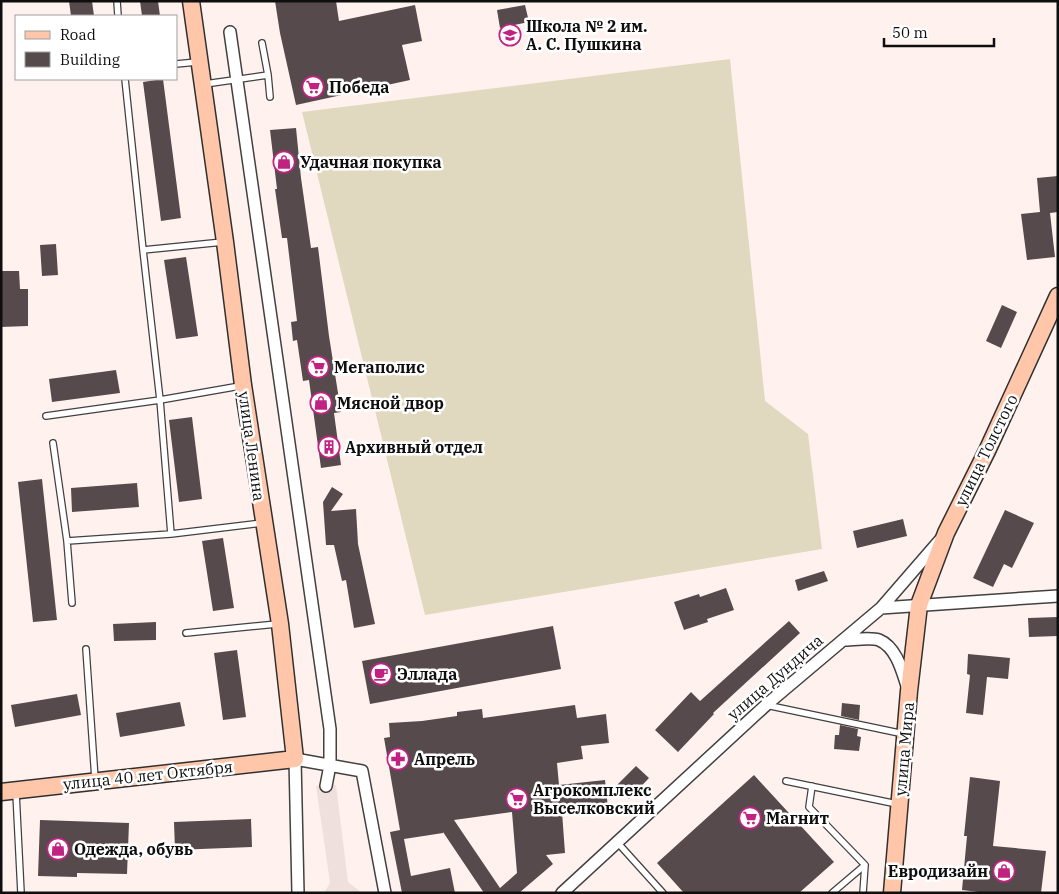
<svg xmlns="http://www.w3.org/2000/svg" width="1059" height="894" viewBox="0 0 1059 894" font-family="'IBM Plex Serif',serif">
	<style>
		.cemetery { fill: #e1d9bf }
		.plaza { fill: #efe0dd }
		.building { fill: #574a4c; fill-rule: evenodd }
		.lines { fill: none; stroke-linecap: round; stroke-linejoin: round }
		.lane-casing { stroke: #414141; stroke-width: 8 }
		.street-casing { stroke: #414141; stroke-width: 14 }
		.secondary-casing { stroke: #303030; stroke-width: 19 }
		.lane { stroke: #fff; stroke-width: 5.5 }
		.street { stroke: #fff; stroke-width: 11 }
		.secondary { stroke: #ffc6a9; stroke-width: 16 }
		.labels { text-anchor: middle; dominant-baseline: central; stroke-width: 5; stroke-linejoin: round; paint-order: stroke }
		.poi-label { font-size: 16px; font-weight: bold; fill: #0e0e0e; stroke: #fff; text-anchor: start }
		.street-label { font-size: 16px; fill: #0e0e0e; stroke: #fff }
	</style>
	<rect width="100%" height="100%" fill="#fff2ee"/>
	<path class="cemetery" d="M730,59l35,342 43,33 14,115 -397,66 -123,-503z"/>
	<path class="plaza" d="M336,785l12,97 14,11h-38l6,-10 -14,-97z"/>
	<path class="building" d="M69,1h23l2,15h-23z
		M140,1h18l2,15h-18z
		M275,1h61l3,20 76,-16 7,36 -20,4 8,35 -114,25 -16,-72z
		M525,5l4,17 -29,6 -3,-18z
		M163,79l18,139 -20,3 -18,-139z
		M296,128l5,50 10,70 7,-1 11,89 12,76 -7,1 7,52 -20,3 -12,-88 -6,1 -6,-41 -4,1 -2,-19 6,-1 -10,-83h-5l-7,-49h2l-7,-59z
		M1058,176v36l-8,1 5,44 -28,3 -6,-46 19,-2 -3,-34z
		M56,244l2,31 -16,1 -2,-31z
		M186,257l12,79 -22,3 -12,-79z
		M1,271h18l1,18h8v37l-27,1z
		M1002,305l15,7 -16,36 -15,-7z
		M116,370l4,23 -68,9 -3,-23z
		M192,417l10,82 -23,3 -10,-82z
		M42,479l15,141 -24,2 -15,-140z
		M137,483l2,24 -67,5 -1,-24z
		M332,487l11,7 -12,17 25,-2 2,35 17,80 -21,4 -8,-48 -4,1 -8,-36h-8l-3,-43z
		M1005,510l29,13 -22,45 -8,-4 -11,23 -20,-9z
		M903,519l4,17 -50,12 -4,-17z
		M223,538l11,70 -21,3 -11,-70z
		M824,571l4,10 -30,10 -3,-11z
		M726,588l8,22 -27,9 1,3 -24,8 -10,-28 25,-8 1,3z
		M1058,617v19l-29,1 -1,-19z
		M789,621l11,12 -87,80 1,1 -36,38 -23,-22 36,-38 9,9z
		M156,622v18l-42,1 -1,-17z
		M553,626l8,43 -191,35 -8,-43z
		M237,650l9,67 -23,3 -9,-67z
		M968,654l42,4 -2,21 -21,-2 -4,38 -17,-2 4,-38 -3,-1z
		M77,694l4,21 -66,12 -4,-22z
		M180,702l5,24 -65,11 -4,-24z
		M842,703l18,2 -1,15 -18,-4z
		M575,705l2,13 29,-4 3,29 -28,3 2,13 -26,4 2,22 46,-5 3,28 -46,4 3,41 -19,2 7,9 -34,29h-35l-41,-61v1l-39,6 7,37 39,-8 5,25h-53l-12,-61 10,-2 -16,-92 6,-1 -1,-14 33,-2 35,-5v-4l25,-3 1,9zM512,812l5,61 -17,15 -46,-68z
		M840,725l18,4 -1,7 4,1 -2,14 -25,-2 1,-14h4z
		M636,766l13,12 -20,21 -13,-13z
		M754,775l80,87 -35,31h-115l-27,-30z
		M970,777l30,4 -7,65 53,5 -5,42h-54l-25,-3 5,-54h-3z
		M251,819l1,28 -77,3 -1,-28z
		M40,820l89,3 -2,51 -50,-1v4l-39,-1z"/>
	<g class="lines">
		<g class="lane-casing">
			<path id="lane" d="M117,1l1,15
				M262,43l6,32
				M176,64l21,-2
				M125,79l18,171 80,-8
				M205,84l63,-9 2,22
				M143,250l17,150 11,134 92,-11
				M46,416l114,-16 80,-14
				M53,443l14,98 104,-7
				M67,541l5,62
				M186,633l91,-9
				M86,649l9,130
				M766,705l138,29
				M786,781l111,23
				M812,786l-3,21 56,58 -2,28
				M16,793l5,100
				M617,842l46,51
				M832,893l33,-28"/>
		</g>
		<g class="street-casing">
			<path id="street" d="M230,32l100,697v36l-4,21
				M881,608l59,-68
				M843,640c9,0 29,-3 36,0 17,7 23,30 28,46
				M298,893l-3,-134 67,12 23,122
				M562,893l204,-188 115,-97 177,-12"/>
		</g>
		<g class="secondary-casing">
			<path id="secondary" d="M1,792l294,-33 -15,-135 -37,-239 -18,-143 -34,-241
				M892,893l17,-202 10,-86 27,-72 41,-82 71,-155"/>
		</g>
		<use href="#lane" class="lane"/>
		<use href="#street" class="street"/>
		<use href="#secondary" class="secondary"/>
	</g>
	<defs>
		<g id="school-ring" transform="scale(1.125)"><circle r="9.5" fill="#fff" stroke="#c12282" stroke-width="1.5"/><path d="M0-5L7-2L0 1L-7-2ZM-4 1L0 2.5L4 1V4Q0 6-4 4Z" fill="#c12282"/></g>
		<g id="supermarket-ring" transform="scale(1.125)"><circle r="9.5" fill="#fff" stroke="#c12282" stroke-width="1.5"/><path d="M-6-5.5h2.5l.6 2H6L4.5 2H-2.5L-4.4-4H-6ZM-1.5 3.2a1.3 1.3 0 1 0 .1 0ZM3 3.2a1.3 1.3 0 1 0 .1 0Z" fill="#c12282"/></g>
		<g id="shop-ring" transform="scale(1.125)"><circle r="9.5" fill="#fff" stroke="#c12282" stroke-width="1.5"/><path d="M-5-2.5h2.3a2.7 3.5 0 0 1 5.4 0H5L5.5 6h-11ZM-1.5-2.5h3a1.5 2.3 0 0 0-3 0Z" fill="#c12282"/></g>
		<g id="building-ring" transform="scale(1.125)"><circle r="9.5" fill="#fff" stroke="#c12282" stroke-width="1.5"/><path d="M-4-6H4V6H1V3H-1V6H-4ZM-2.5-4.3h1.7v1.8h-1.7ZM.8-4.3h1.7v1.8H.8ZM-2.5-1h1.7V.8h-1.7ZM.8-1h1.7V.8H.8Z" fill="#c12282"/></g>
		<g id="cafe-ring" transform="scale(1.125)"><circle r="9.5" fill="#fff" stroke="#c12282" stroke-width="1.5"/><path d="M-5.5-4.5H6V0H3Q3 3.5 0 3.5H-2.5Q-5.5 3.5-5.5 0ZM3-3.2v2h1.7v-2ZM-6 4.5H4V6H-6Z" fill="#c12282"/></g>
		<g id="pharmacy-ring" transform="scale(1.125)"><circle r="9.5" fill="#fff" stroke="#c12282" stroke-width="1.5"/><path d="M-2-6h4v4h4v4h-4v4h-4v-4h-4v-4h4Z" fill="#c12282"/></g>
	</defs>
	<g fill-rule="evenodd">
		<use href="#school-ring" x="510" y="35"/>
		<use href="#supermarket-ring" x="313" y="87"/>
		<use href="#shop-ring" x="284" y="162"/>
		<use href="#supermarket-ring" x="318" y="367"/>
		<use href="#shop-ring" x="321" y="403"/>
		<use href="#building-ring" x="329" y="447"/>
		<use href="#cafe-ring" x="381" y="674"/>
		<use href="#pharmacy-ring" x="398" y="759"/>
		<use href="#supermarket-ring" x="517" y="799"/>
		<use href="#supermarket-ring" x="750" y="818"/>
		<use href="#shop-ring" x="58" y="849"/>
		<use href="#shop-ring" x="1004" y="871"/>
	</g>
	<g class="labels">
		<g class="poi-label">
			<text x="526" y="26">Школа № 2 им.<tspan x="526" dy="18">А. С. Пушкина</tspan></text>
			<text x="329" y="87">Победа</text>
			<text x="300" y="162">Удачная покупка</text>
			<text x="334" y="367">Мегаполис</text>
			<text x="337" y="403">Мясной двор</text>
			<text x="345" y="447">Архивный отдел</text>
			<text x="397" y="674">Эллада</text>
			<text x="414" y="759">Апрель</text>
			<text x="533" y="790">Агрокомплекс<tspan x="533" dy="18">Выселковский</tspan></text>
			<text x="766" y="818">Магнит</text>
			<text x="74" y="849">Одежда, обувь</text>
			<text x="988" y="871" text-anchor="end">Евродизайн</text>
		</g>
		<g class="street-label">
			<text transform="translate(252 446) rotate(82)">улица Ленина</text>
			<text transform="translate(986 450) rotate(-64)">улица Толстого</text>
			<text transform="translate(775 677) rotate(-41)">улица Дундича</text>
			<text transform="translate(904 749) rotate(-85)">улица Мира</text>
			<text transform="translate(148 775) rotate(-6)">улица 40 лет Октября</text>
		</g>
	</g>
	<rect width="1059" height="894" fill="none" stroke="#0e0e0e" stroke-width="5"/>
	<rect x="15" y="15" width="162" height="65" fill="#ffffff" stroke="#9f9f9f"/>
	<rect x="25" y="31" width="25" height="8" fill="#ffc6a9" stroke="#9f9f9f"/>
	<text x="60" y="40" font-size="15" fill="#0e0e0e">Road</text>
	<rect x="25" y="52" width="25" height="15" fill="#574a4c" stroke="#9f9f9f"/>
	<text x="60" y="65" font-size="15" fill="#0e0e0e">Building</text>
	<path d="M884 38v8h110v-8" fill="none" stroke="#0e0e0e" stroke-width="2.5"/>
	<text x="892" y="38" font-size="15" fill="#0e0e0e" stroke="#ffffff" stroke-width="4" paint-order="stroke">50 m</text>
</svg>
